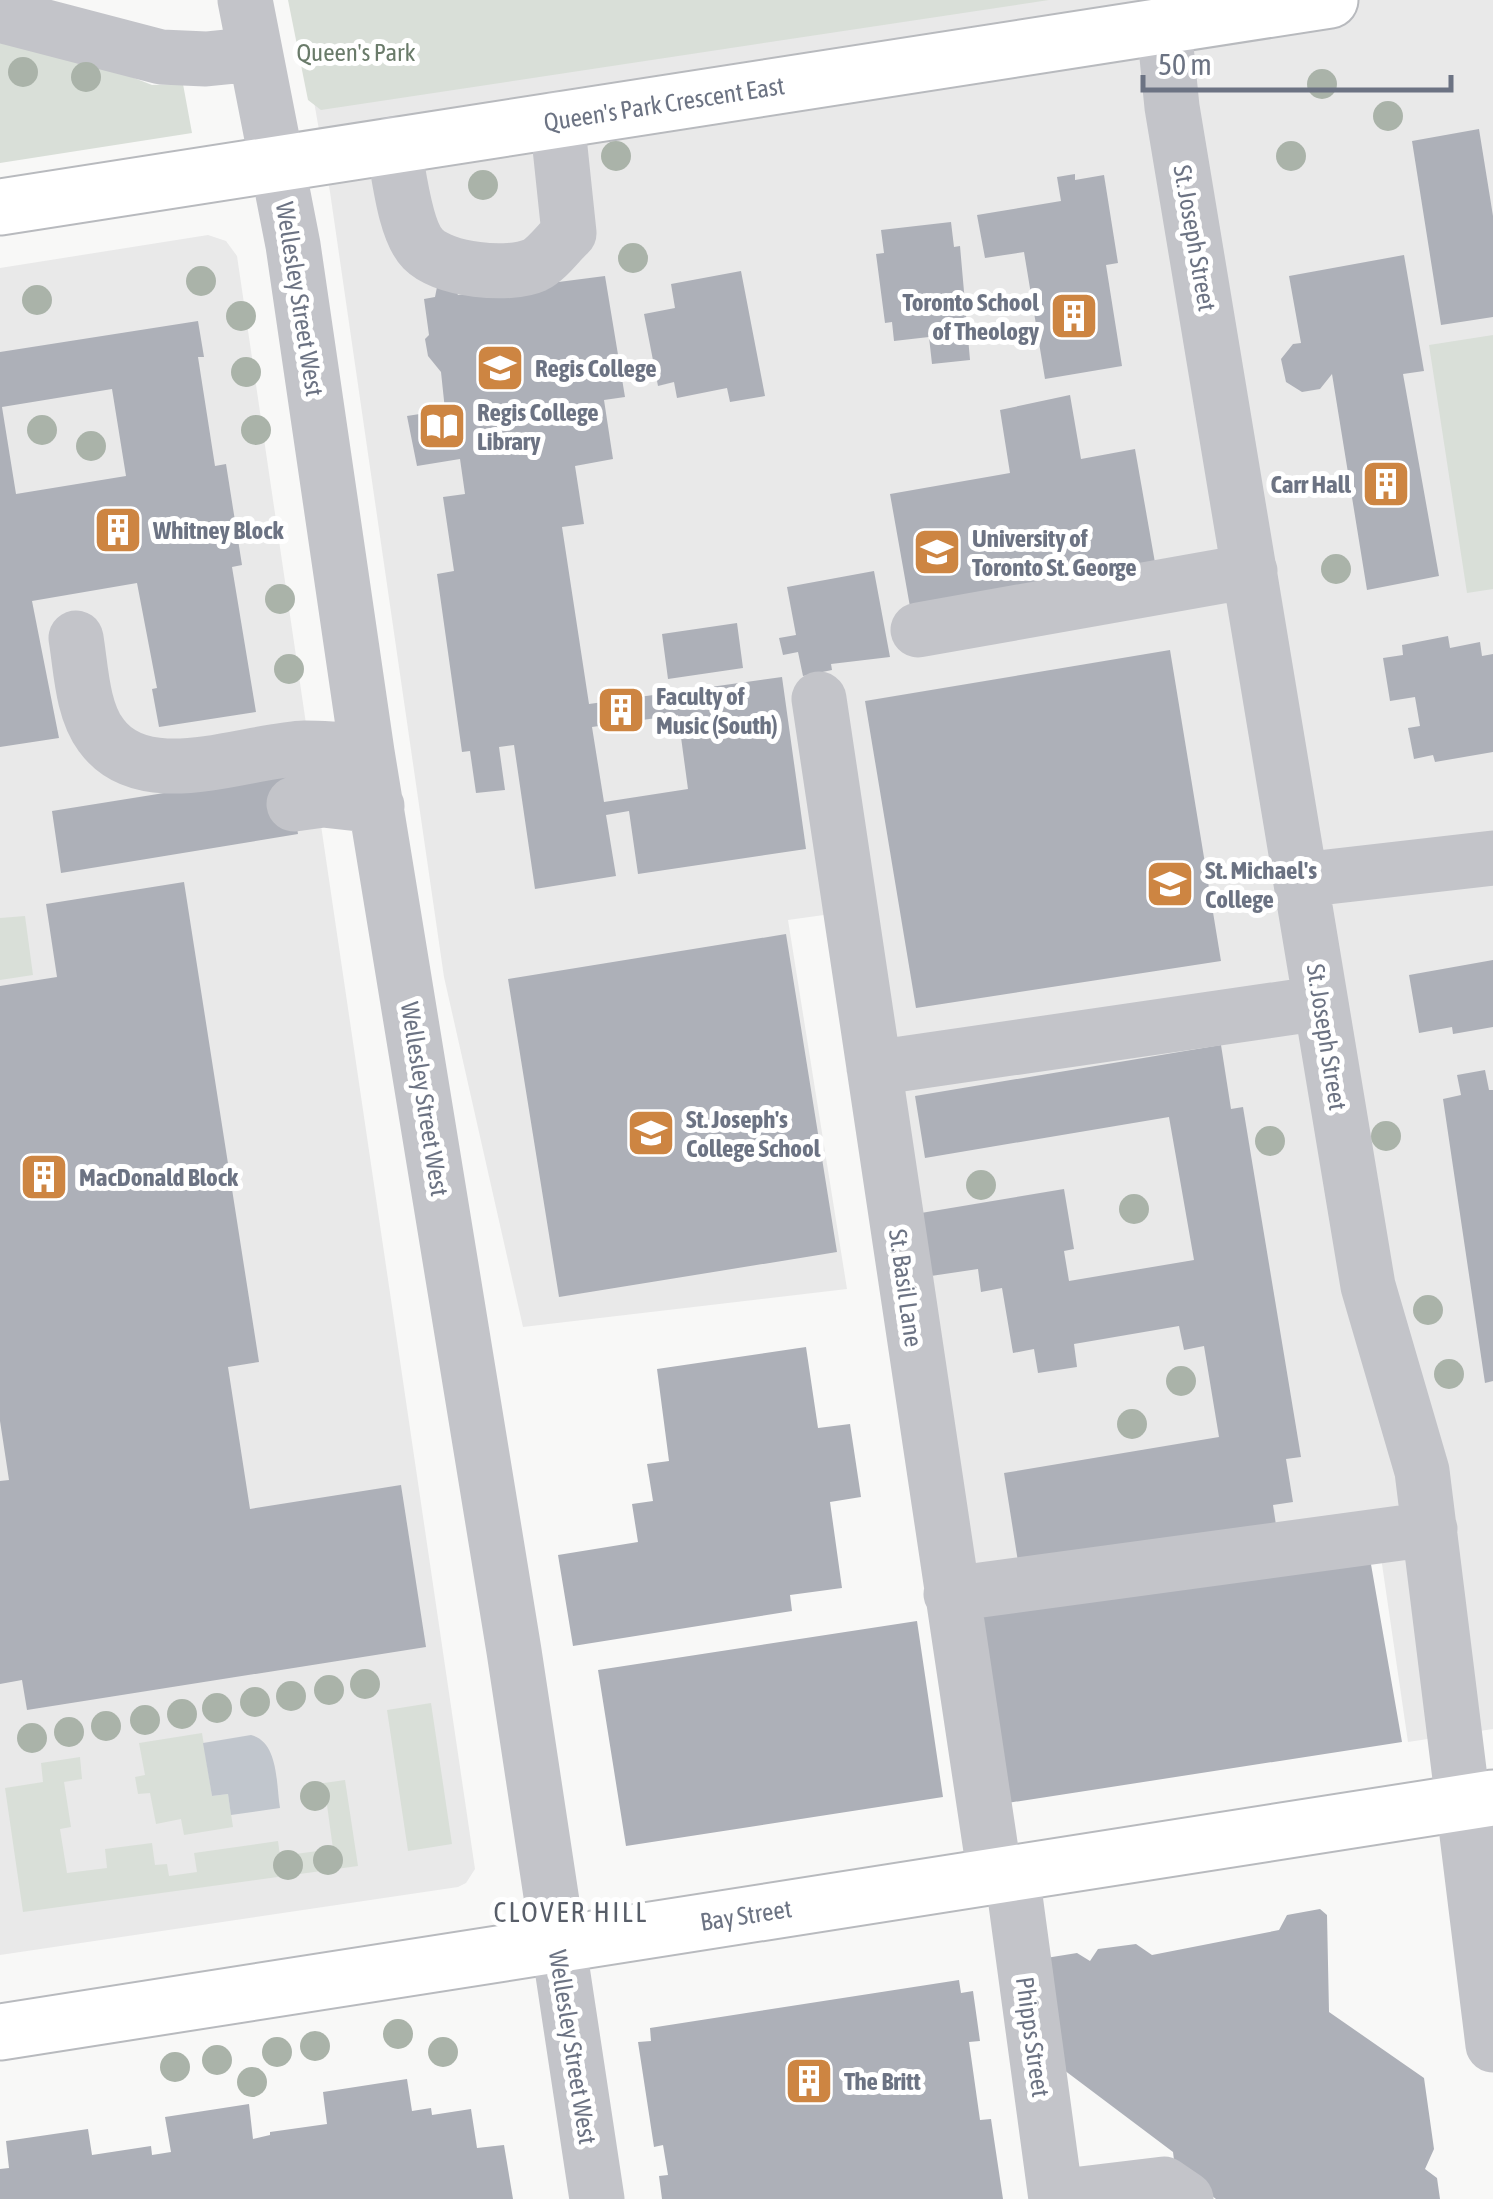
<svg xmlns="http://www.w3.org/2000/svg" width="1493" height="2199" viewBox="0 0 1493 2199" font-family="'Asap Condensed',sans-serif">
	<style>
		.built { fill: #e9e9e9 }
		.green { fill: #d9dfd8 }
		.water { fill: #c1c6cd }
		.building { fill: #adb0b8; fill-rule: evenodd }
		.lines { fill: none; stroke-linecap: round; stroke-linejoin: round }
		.major-casing { stroke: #b8babe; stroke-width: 59 }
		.minor { stroke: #c3c4c9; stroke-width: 55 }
		.major { stroke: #fff; stroke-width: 55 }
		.tree { fill: #aab3a9 }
		.labels { text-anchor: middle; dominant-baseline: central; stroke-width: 10; stroke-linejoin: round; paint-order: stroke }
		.park-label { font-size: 25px; fill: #6a7b6a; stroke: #fff }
		.street-label { font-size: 25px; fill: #6c7383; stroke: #fff }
		.poi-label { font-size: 25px; font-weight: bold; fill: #6c7383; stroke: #fff; text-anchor: start }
		.neighbourhood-label { font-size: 28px; letter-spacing: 2.5px; fill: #585e69; stroke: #fff }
	</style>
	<rect width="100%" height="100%" fill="#f8f8f7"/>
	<path class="built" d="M296,0h1197v1729l-85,13 -31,-212 -426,64 -120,-680 -43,6 59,369 -324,38 -79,-350 -114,-785z
		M208,235l18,6 11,15 238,1613 -9,14 -8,4 -458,68v-1687z"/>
	<path class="green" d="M288,0h761l-728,110 -13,-10z
		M0,34l96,29 56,22 31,-1 9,49 -192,30z
		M1493,335v254l-26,4 -38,-248z
		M25,916l8,59 -33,5v-62z
		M431,1703l21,141 -44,7 -21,-141z
		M202,1733l10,63 16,-2 5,33 -49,8 -3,-16 -25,5 -6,-31 -12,1 -3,-17 10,-2 -6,-32z
		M80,1757l2,22 -18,3 7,45 -11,2 7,44 40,-5 -2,-19 47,-6 3,22 12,-1 2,12 28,-4 -3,-19 84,-12 2,15 53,-7 -6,-44 -21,3 -3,-22 42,-6 13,86 -335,46 -18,-124 38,-6 -2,-19z"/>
	<path class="water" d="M251,1735c28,7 25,49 29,73l-49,7 -3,-21 -16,2 -9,-53z"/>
	<path class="building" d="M1479,129l14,87v101l-52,8 -29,-184z
		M1075,174v6l29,-5 14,88 -12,2 16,101 -77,13 -21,-127 -39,6 -8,-43 84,-14 -4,-24z
		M951,222l3,25 6,-1 10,114 -38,4 -3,-27 -35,4 -2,-19 -7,1 -9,-69 8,-1 -3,-23z
		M1404,255l20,116 -21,3 36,202 -72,14 -35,-216 -12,15 -18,3 -16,-10 -5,-23 12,-15 8,-1 -12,-67z
		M741,271l24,125 -35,6 -3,-14 -50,10 -3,-16 -16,4 -14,-72 31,-6 -4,-24z
		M605,276l20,121 -21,3 9,59 -38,7 9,58 -22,3 27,177 193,-27 24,172 -168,25 -9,-63 -23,4 10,61 -81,13 -21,-144 -15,2 6,43 -29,3 -6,-42 -8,1 -25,-178 17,-3 -11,-74 22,-3 -5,-35 -43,7 -10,-50 38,-6 -4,-38 -13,-16 -3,-17 4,-4 -5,-36 11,-2 2,-10 15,-4 6,12zM678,715l10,74 -84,13 -12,-75z
		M198,321l6,36h-6l17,109 11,-2 16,101 -10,2 24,145 -97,15 -7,-38 5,-1 -20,-105 -105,18 27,137 -59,9v-395zM112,389l14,87 -110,18 -14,-87z
		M1070,395l11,64 54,-10 22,125 -245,44 -22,-124 120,-21 -10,-63z
		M874,571l16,86 -59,7 1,6 -29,6 -5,-24 -15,3 -4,-17 17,-3 -9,-48z
		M737,623l6,45 -75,11 -6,-45z
		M1448,636l2,12 30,-6 2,14 11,-2v98l-58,10 -2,-7 -19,4 -6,-31 12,-2 -5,-29 -25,4 -7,-43 20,-3 -1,-10z
		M1170,650l51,311 -305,47 -51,-307z
		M288,773l10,61 -237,39 -9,-62z
		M184,882l75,480 -31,5 22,142 151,-24 25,162 -399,63 -5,-30 -22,4v-203l9,-1 -9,-59v-435l57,-9 -11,-73z
		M786,934l51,318 -278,45 -51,-318z
		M1493,960v67l-40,7 -1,-7 -33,6 -10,-58z
		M1221,1045l10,64 12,-2 58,350 -15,2 7,43 -20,3 3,20 -257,43 -15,-95 215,-36 -15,-91 -20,4 -5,-24 -105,18 3,23 -39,6 -4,-24 -21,4 -11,-65 -21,4 -3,-23 -47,7 -10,-63 143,-24 10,60 -10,2 5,30 125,-21 -25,-143 -244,41 -10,-62z
		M1485,1070l4,20h4v291l-8,2 -42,-284 18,-4 -4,-20z
		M806,1347l12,81 32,-4 11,73 -31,5 12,86 -52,7 2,16 -219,35 -15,-91 80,-13 -6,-38 21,-3 -6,-37 22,-3 -12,-92z
		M1365,1530l37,212 -401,62 -33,-209z
		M917,1621l26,176 -317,49 -28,-176z
		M1320,1909l7,6 2,97 95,66 10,71 -9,20 12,9 3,21h-224l-41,-31 -2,-16 -109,-82 -18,-112 31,-5 13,8 8,-12 38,-5 16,11 127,-25 8,-15z
		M959,1980l2,13 12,-2 7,50 -11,1 11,78 11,-1 12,80h-341l-3,-23 9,-1 -5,-30 -9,2 -16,-105 13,-1 -1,-13z
		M407,2079l5,32 19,-3 1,7 39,-6 6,39 27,-3 9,54h-513v-30l9,-1 -3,-27 82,-12 4,26 59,-9 1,9 19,-3 -6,-35 84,-13 4,35 17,-4v-3l57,-8 -4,-32z"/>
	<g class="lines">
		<g class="major-casing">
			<g id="major">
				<path id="s1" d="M0,207l1330,-207"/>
				<path id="s2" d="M0,2032l1493,-234"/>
			</g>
		</g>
		<path class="minor" d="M245,0l48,245 74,507 147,899 83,548
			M0,15l161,42 45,2 49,-5
			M1164,27l8,80 196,1179 54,185 71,574
			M393,144c6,27 11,86 30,105 21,21 85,28 112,16 12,-6 24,-23 34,-32l-12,-114
			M918,630l332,-59
			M76,638c5,30 6,72 25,97 43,60 144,15 204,13 21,0 42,2 62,4
			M819,699l176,1178
			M294,804l29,-4 54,6
			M1301,880l192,-22
			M874,1068l447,-65
			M951,1594l479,-65
			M1012,1874l44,325
			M1056,2197l108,-13 22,15"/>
		<use href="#major" class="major"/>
	</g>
	<g class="tree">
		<circle cx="23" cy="72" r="15"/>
		<circle cx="86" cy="77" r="15"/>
		<circle cx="1322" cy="84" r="15"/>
		<circle cx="1388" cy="116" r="15"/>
		<circle cx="616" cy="156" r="15"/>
		<circle cx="1291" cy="156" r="15"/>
		<circle cx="483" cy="185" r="15"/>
		<circle cx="633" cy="258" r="15"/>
		<circle cx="201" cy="281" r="15"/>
		<circle cx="37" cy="300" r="15"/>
		<circle cx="241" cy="316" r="15"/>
		<circle cx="246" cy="372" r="15"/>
		<circle cx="42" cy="430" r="15"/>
		<circle cx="256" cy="430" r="15"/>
		<circle cx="91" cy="446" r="15"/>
		<circle cx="1336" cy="569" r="15"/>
		<circle cx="280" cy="599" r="15"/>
		<circle cx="289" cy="669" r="15"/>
		<circle cx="1386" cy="1136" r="15"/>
		<circle cx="1270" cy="1141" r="15"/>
		<circle cx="981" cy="1185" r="15"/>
		<circle cx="1134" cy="1209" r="15"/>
		<circle cx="1428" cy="1310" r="15"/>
		<circle cx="1449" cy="1374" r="15"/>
		<circle cx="1181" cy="1381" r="15"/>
		<circle cx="1132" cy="1424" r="15"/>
		<circle cx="365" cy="1684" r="15"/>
		<circle cx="329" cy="1690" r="15"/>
		<circle cx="291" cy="1696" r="15"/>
		<circle cx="255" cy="1702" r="15"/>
		<circle cx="217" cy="1708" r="15"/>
		<circle cx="182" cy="1714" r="15"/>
		<circle cx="145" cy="1720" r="15"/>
		<circle cx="106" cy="1726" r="15"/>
		<circle cx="69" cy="1732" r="15"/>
		<circle cx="32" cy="1738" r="15"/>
		<circle cx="315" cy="1796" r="15"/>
		<circle cx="328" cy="1860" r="15"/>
		<circle cx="288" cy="1865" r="15"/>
		<circle cx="398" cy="2034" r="15"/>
		<circle cx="315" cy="2046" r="15"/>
		<circle cx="277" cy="2052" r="15"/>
		<circle cx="443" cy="2052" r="15"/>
		<circle cx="217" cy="2060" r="15"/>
		<circle cx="175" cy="2067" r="15"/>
		<circle cx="252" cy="2082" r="15"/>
	</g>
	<defs>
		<g id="building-square" transform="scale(2.5)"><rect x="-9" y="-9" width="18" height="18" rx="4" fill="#cd8542" stroke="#fff"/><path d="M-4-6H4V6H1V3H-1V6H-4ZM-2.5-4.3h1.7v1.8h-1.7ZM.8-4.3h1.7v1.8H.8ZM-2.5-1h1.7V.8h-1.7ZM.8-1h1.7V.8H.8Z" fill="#fff"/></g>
		<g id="university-square" transform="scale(2.5)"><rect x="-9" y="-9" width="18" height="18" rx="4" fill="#cd8542" stroke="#fff"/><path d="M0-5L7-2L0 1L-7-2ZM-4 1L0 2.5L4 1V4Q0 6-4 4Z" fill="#fff"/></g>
		<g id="library-square" transform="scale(2.5)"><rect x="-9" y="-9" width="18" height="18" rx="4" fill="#cd8542" stroke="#fff"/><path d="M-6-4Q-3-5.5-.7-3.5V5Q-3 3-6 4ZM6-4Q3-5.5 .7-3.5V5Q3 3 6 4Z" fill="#fff"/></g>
		<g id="school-square" transform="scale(2.5)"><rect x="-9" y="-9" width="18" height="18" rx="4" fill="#cd8542" stroke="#fff"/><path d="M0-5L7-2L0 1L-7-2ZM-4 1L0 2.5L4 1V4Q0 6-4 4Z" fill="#fff"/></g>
	</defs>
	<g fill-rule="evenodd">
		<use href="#building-square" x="1074" y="316"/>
		<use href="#university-square" x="500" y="368"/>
		<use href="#library-square" x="442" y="426"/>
		<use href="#building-square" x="1386" y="484"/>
		<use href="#building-square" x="118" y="530"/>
		<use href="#university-square" x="937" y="552"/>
		<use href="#building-square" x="621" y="710"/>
		<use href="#university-square" x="1170" y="884"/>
		<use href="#school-square" x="651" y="1133"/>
		<use href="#building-square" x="44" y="1177"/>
		<use href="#building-square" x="809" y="2081"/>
	</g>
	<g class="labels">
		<g class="park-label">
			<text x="356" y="52">Queen's Park</text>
		</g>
		<g class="street-label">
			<text stroke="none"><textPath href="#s1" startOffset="672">Queen's Park Crescent East</textPath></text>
			<text transform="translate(1195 238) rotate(80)">St. Joseph Street</text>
			<text transform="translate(300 299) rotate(81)">Wellesley Street West</text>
			<text transform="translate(1327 1037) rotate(81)">St. Joseph Street</text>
			<text transform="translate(425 1099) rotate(81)">Wellesley Street West</text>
			<text transform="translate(906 1288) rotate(82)">St. Basil Lane</text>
			<text stroke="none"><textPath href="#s2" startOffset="755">Bay Street</textPath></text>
			<text transform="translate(1033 2037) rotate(82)">Phipps Street</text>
			<text transform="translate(573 2047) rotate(81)">Wellesley Street West</text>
		</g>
		<g class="poi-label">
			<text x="1039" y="302" text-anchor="end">Toronto School<tspan x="1039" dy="29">of Theology</tspan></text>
			<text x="535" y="368">Regis College</text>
			<text x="477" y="412">Regis College<tspan x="477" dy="29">Library</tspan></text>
			<text x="1351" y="484" text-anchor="end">Carr Hall</text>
			<text x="153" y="530">Whitney Block</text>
			<text x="972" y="538">University of<tspan x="972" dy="29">Toronto St. George</tspan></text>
			<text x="656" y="696">Faculty of<tspan x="656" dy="29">Music (South)</tspan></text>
			<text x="1205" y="870">St. Michael's<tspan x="1205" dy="29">College</tspan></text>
			<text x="686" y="1119">St. Joseph's<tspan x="686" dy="29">College School</tspan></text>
			<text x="79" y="1177">MacDonald Block</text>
			<text x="844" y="2081">The Britt</text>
		</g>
		<g class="neighbourhood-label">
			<text x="571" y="1912">CLOVER HILL</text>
		</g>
	</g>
	<path d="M1143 75v15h308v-15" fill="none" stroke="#6c7383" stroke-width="5"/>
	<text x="1158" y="75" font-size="30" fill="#6c7383" stroke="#ffffff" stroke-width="8" paint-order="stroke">50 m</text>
</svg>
